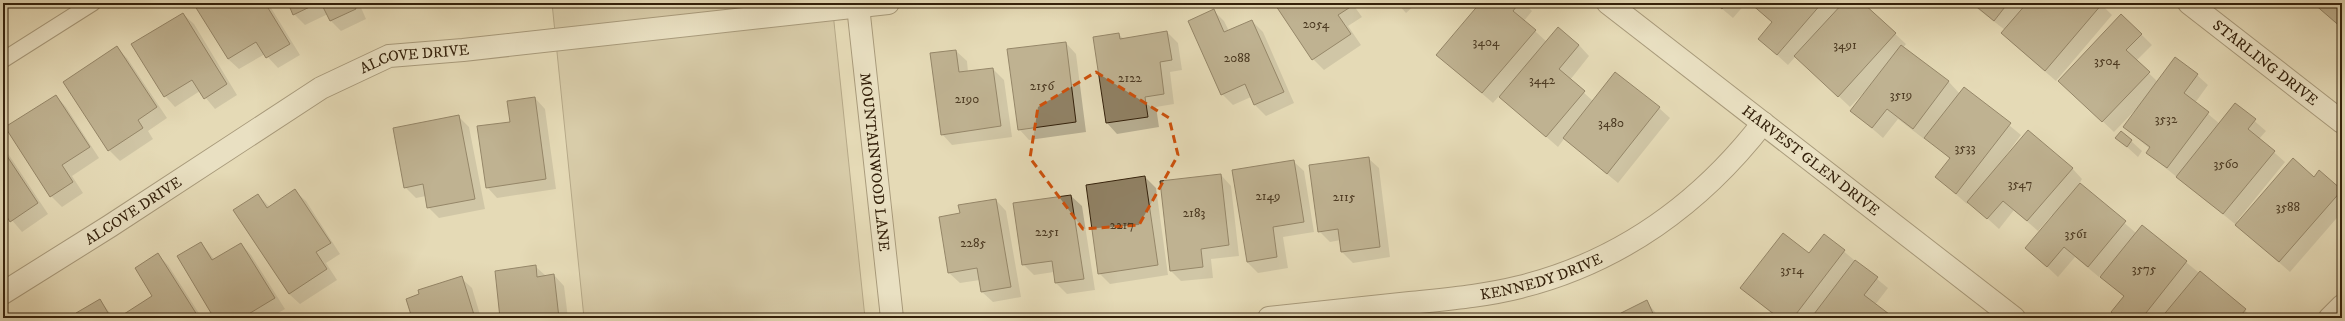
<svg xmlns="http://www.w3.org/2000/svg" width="2345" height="321" viewBox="0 0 2345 321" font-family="'IM FELL DW Pica',serif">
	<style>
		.green { fill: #c7bb9a; stroke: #7e6e52 }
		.shadow { fill: #0003 }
		.building { fill: #908164; stroke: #34210b }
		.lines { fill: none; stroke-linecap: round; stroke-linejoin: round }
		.lane-casing { stroke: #604f36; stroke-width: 17 }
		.street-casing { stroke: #604f36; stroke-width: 24 }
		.lane { stroke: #eee7d0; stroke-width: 15 }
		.street { stroke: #eee7d0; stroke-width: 22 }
		.marked { fill: none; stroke: #cd510c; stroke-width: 3; stroke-dasharray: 8 5; stroke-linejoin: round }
		.labels { text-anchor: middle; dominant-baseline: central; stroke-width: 3; stroke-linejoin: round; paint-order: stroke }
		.number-label { font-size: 13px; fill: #4b3921 }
		.street-label { font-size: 15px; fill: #34210b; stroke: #eee7d0 }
	</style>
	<rect width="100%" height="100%" fill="#e5dab7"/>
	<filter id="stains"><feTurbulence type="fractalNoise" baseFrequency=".005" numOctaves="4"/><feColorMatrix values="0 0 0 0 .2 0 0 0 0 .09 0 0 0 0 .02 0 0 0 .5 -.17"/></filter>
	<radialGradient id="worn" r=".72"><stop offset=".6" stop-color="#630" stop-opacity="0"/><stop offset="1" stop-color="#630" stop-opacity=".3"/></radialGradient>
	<path class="green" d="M552,3h280l33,315h-281z"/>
	<path class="shadow" d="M194,3h74l32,52 -22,13 -13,-14 -26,15 -11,-10z
		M289,3h70l7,16 -25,12 -10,-10 -3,-7 -23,11 -11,-11z
		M374,3h39v3l-34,2z
		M1275,3h77l10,14 -14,9 13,19 -37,25 -11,-11z
		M1397,3h20l-11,10z
		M1482,3h42l8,8 -8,10 23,21 32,3 10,11 -19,24 23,21 66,7 11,10 -52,65 -54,-44 -6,8 -59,-51 -6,7 -56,-48z
		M1715,3h31l-13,15z
		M1751,3h111l44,41 -3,4 46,34 11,12 4,-6 57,47 -20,27 1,1 70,5 10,11 -3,5 57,49 6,-7 112,92h-136l7,-20 -25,-23 -1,2 -24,-20 -17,20 -31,-29 27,-32 -2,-1 -14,16 -24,-21 -15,19 -30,-27 -2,2 -31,-27 14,-18 -25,-22 -1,2 -26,-20 -15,19 -31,-27 21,-28 -23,24 -54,-51 -8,9 -29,-26 14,-16z
		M1970,3h130l12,12 -56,66 -43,-37 -11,-11 3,-3z
		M2314,3h28v26l-19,-17z
		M1214,11l10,10 5,10 23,-10 11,11 31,71 -28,13 -11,-11 -4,-8 -18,8 -11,-11z
		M183,14l11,10 43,71 -22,14 -15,-18 -25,16 -10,-11z
		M1167,32l11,11 4,27 -12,2 4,32 -18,3 3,20 -42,7 -10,-11 11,-89 6,5z
		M2141,34l11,11 -16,16 22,21 39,-7 11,10 -13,18 25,21 16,-19 30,26 -7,8 26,23 -48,59 1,1 76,-44 6,-6 22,19v21l-52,60 -55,-48 -88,-71 3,-4 -26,-22 14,-20 -24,25 -44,-41z
		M1066,43l10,11 10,78 -57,8 -10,-11z
		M116,47l11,11 40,60 -19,13 5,8 -33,22 -11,-11z
		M956,51l11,10 1,11 25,-3 11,11 8,57 -60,8 -10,-11z
		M56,96l10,11 33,51 -27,18 11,17 -21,14 -11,-11z
		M535,98l10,11 11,80 -59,9 -10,-11 24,-65z
		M458,116l11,11 16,82 -46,9 -11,-11 -2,-11 -10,2 -11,-11z
		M2121,132l21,19 -4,6 -22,-20z
		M3,146l45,68 -26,18 -16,-19 -3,2z
		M1368,158l11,10 11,89 -37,6 -11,-11 -1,-12 -11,2 -11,-11z
		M1293,161l11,10 10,61 -31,5 5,31 -30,5 -11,-11 -14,-92z
		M1221,175l10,11 8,70 -28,3 2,19 -32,3 -10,-10z
		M1145,177l11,11 12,87 -58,9 -11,-11z
		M295,191l11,10 34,53 -14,9 11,17 -37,24 -11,-10 -54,-83 23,-16 12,12z
		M1071,196l11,10 13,84 -28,4 -11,-11 -2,-11 -20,3 -11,-11z
		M996,200l10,11 15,86 -28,5 -11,-10 -2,-12 -20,3 -11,-10 13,-59z
		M1824,235l64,53 -13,17 16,13h-114l-36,-30 69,-34z
		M201,243l14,17 26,-16 10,11 34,54 -15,9h-54z
		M157,254l11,11 34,53h-74l26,-22z
		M536,267l10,9 8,-1 10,11 4,32h-67z
		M461,278l11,10 9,30h-68z
		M100,300l14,18h-34z
		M1646,301l14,17h-35z"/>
	<path class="building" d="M193,3h72l25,41 -24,14 -10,-16 -28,17z
		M288,3h30l-25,12z
		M321,3h33l2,6 -26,12z
		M1274,3h76l2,3 -14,9 13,19 -39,26z
		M1480,3h39l-6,8 23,19 -54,63 -46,-38z
		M1715,3h12l-5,6z
		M1750,3h72l-45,52 -19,-16 14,-17z
		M1843,3h20l33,30 -58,64 -44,-41z
		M1972,3h36l-14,18z
		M2027,3h74l1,1 -57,67 -44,-38z
		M2313,3h29v25z
		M1214,9l10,23 28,-12 32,72 -30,13 -9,-21 -24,11 -33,-74z
		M183,13l44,71 -23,15 -12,-19 -28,17 -33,-53z
		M2121,14l21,20 -16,16 24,22 -48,50 -44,-41z
		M1558,27l21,18 -20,24 26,22 -39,46 -47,-40z
		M1167,31l5,29 -12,2 4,32 -19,3 3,20 -42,6 -13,-86 26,-4 1,6z
		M1066,42l10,80 -58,8 -11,-81z
		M1901,45l48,36 -36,48 -26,-20 -15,19 -22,-17z
		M117,46l40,61 -19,13 5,8 -35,23 -45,-69z
		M956,50l3,22 34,-4 8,58 -60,9 -11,-82z
		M2175,57l23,17 -14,19 25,19 -42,56 -21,-15 4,-6 -27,-20z
		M1615,72l45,35 -53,67 -44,-36z
		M1964,87l47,36 -55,71 -21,-17 15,-19 -26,-20z
		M56,95l34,52 -28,18 11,17 -23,15 -45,-70z
		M535,97l11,82 -60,9 -9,-62 33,-4 -3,-21z
		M2235,103l21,16 -8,10 27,22 -52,63 -47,-37z
		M459,115l16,84 -48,9 -4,-24 -19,4 -11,-60z
		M2028,130l45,38 -46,53 -24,-20 -16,18 -20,-17z
		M2121,131l11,9 -5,7 -12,-9z
		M3,150l35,53 -28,19 -7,-12z
		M1369,157l11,90 -39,5 -3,-23 -20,3 -9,-67z
		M2293,158l21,19 5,-7 23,20 -63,72 -44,-37z
		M1294,160l10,62 -31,5 4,30 -30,5 -15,-92z
		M1221,174l8,71 -28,4 2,18 -33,4 -10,-90z
		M1145,176l13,89 -60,9 -12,-89z
		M2080,183l46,38 -38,46 -24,-20 -17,20 -22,-19z
		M295,189l36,54 -15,9 11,17 -38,25 -56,-84 25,-16 9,14z
		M1071,195l13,84 -29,4 -3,-22 -30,4 -9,-62z
		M996,199l15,88 -30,5 -4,-24 -29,5 -9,-56 21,-4 -2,-8z
		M2142,225l45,36 -45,57h-24l-7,-6 13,-16 -24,-19z
		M1783,233l26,20 15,-19 21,16 -52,68h-14l-39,-30z
		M201,242l11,18 29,-17 34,55 -33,20 -3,-3 -5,3h-20l-37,-62z
		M158,253l41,65h-73l-2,-4 28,-18 -17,-28z
		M1855,260l23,17 -14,18 25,19 -3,4h-75z
		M536,265l1,12 17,-3 5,44h-59l-5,-47z
		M2200,271l46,38 -7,9h-78z
		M462,276l13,42h-63l-6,-19 13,-5 -1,-4z
		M100,299l11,19h-32l-3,-5z
		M1647,300l8,18h-31l-3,-5z
		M374,314l2,4h-8z"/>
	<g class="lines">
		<g class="lane-casing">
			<path id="lane" d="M3,60l90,-57"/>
		</g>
		<g class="street-casing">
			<g id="street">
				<path id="s1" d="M1608,3l406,315"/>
				<path id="s2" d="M2189,3l153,119"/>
				<path id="s3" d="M858,6l34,312"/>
				<path id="s4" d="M3,293l107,-67 211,-138 68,-32 74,-6 425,-47"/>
				<path id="s5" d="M1269,318c47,-5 94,-10 141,-15 37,-4 74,-7 110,-16 100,-25 181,-84 243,-164"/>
				<path d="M2330,318l12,-12"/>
			</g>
		</g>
		<use href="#lane" class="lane"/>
		<use href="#street" class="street"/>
	</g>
	<path d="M0 0H2345V321H0ZM1096,72l73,46 9,37 -39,70 -56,4 -53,-71 8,-51z" fill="#e5dab7" fill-opacity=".55" fill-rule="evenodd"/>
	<path class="marked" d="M1096,72l73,46 9,37 -39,70 -56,4 -53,-71 8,-51z"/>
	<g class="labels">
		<g class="number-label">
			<text x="1316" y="24">2054</text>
			<text x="1486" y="42">3404</text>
			<text x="1845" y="45">3491</text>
			<text x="1237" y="58">2088</text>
			<text x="2107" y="61">3504</text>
			<text x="1130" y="78">2122</text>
			<text x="1542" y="80">3442</text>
			<text x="1042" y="86">2156</text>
			<text x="1901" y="95">3519</text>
			<text x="967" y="99">2190</text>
			<text x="2166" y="119">3532</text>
			<text x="1611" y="123">3480</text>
			<text x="1965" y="148">3533</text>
			<text x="2226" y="164">3560</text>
			<text x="2020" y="184">3547</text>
			<text x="1268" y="196">2149</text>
			<text x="1344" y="197">2115</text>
			<text x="2288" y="207">3588</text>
			<text x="1194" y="213">2183</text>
			<text x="1122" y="225">2217</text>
			<text x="1047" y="232">2251</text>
			<text x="2076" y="234">3561</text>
			<text x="973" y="243">2285</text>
			<text x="2144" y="269">3575</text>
			<text x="1792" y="270">3514</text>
		</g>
		<g class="street-label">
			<text stroke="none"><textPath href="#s4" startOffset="478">ALCOVE DRIVE</textPath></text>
			<text stroke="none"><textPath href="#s2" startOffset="97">STARLING DRIVE</textPath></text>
			<text stroke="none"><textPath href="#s1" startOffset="257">HARVEST GLEN DRIVE</textPath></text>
			<text stroke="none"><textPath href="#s3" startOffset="157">MOUNTAINWOOD LANE</textPath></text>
			<text stroke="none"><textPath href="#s4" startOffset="154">ALCOVE DRIVE</textPath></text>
			<text stroke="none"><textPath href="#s5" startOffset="276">KENNEDY DRIVE</textPath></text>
		</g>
	</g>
	<rect width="2345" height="321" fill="none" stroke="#e5dab7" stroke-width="16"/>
	<rect x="4" y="4" width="2337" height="313" fill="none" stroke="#34210b" stroke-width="2"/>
	<rect x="8" y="8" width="2329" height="305" fill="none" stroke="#34210b"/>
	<rect width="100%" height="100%" filter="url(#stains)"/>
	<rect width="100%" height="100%" fill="url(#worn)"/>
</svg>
